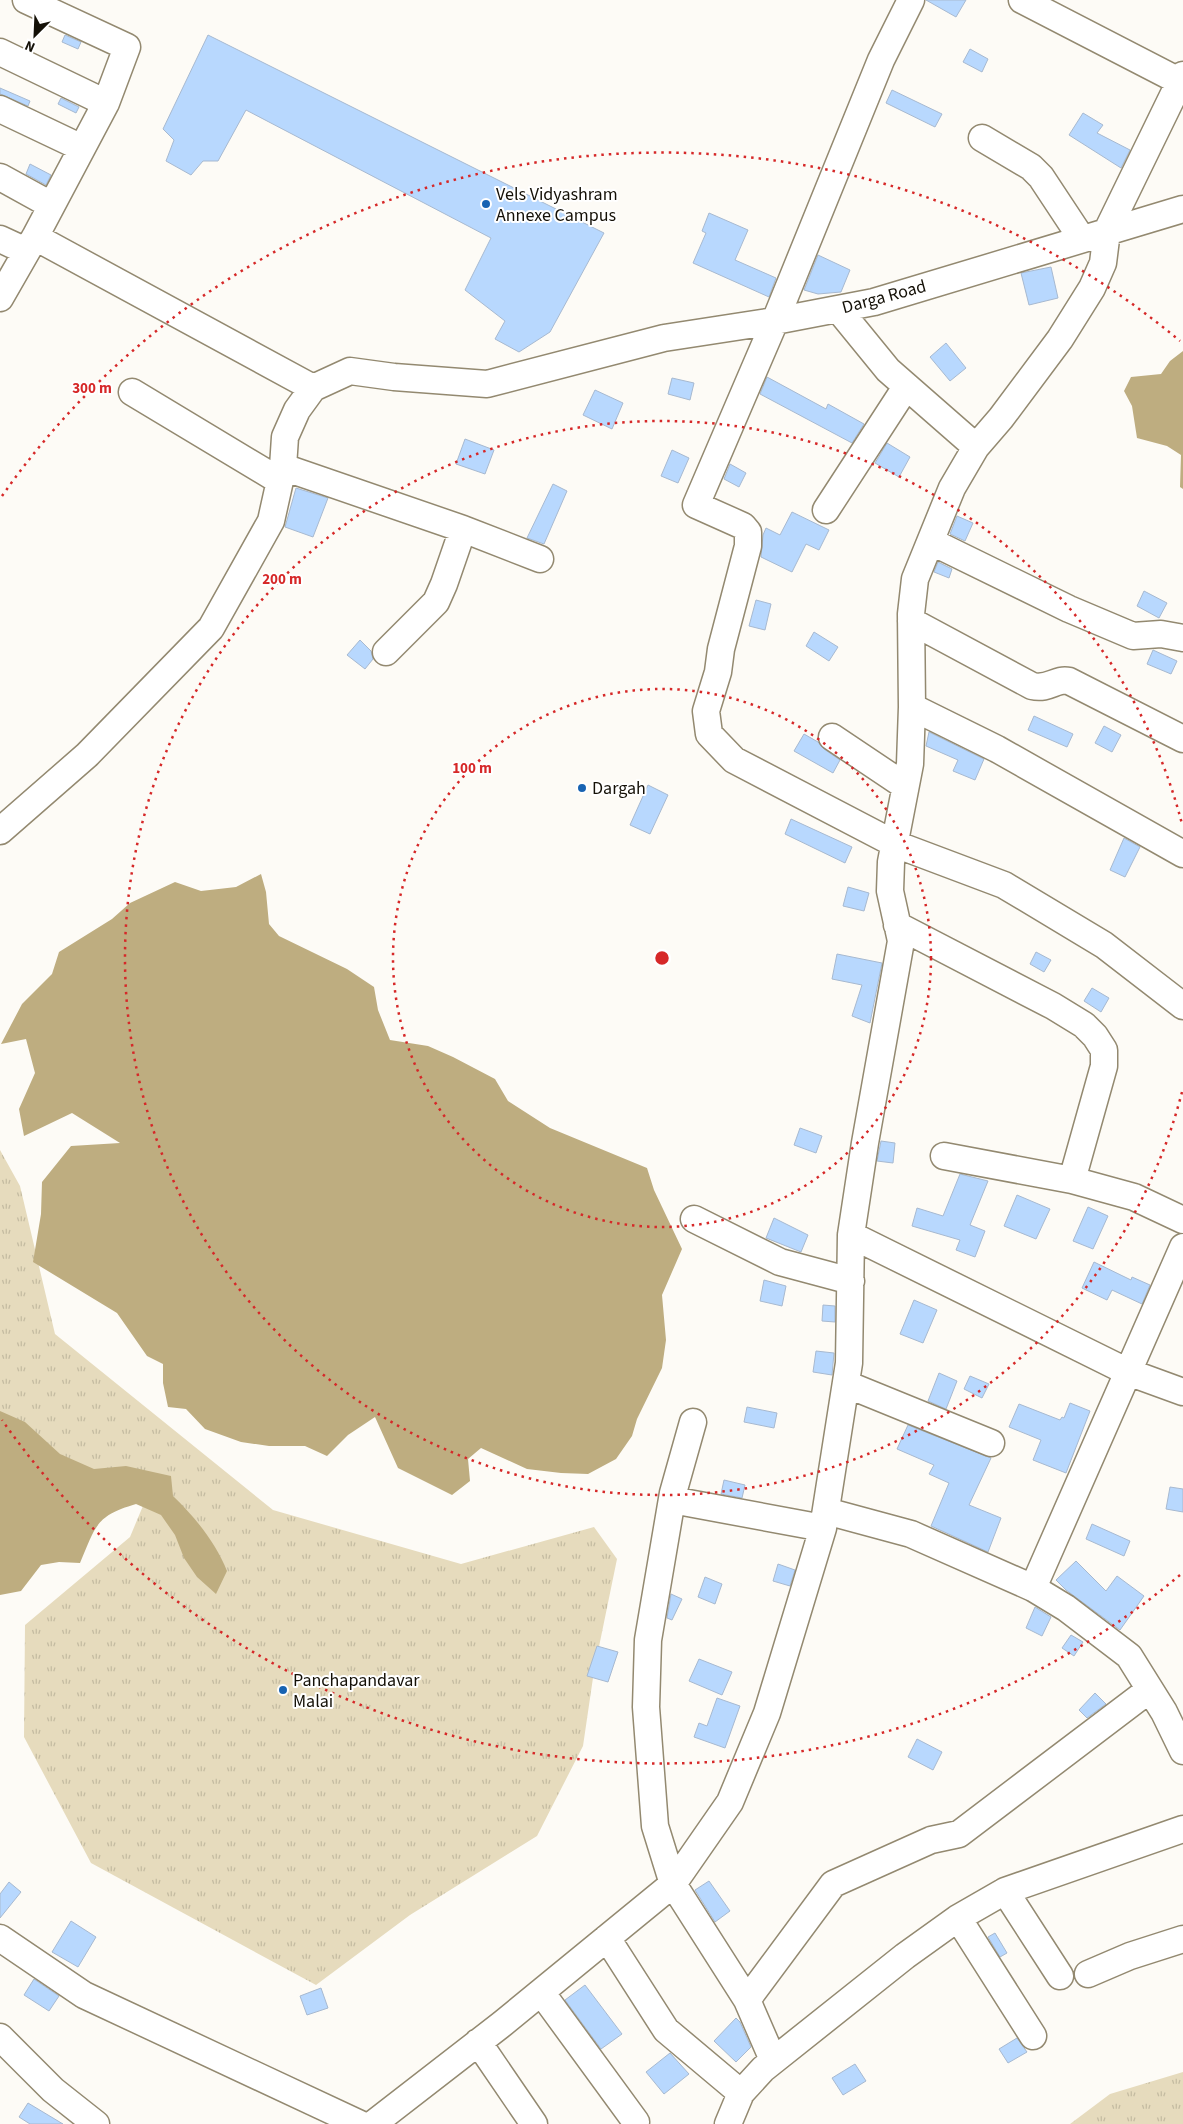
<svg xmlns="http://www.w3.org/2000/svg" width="1183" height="2124" viewBox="0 0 1183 2124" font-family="'Source Sans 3',sans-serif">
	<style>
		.grass { fill: url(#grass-tufts) }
		.water { fill: #bead80 }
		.building { fill: #b8d8fe; stroke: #a7b9d0 }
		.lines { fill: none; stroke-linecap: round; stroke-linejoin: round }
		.minor-casing { stroke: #938970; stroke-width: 29 }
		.minor { stroke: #fff; stroke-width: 26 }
		.ring { fill: none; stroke: #d62828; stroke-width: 2.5; stroke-dasharray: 2.5 5 }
		.poi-dot { fill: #1863b2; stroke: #fff; stroke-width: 2 }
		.labels { text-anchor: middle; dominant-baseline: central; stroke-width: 4; stroke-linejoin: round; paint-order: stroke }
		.poi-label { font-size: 18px; fill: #141007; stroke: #fff; text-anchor: start }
		.street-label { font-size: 18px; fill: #141007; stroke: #fff }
		.centre { fill: #d62828; stroke: #fff; stroke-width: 2.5 }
		.ring-label { font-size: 15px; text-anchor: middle; font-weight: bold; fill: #d62828; stroke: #fff; stroke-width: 4; stroke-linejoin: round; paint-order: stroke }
	</style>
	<defs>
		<pattern id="grass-tufts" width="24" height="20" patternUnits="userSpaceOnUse" patternTransform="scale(1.25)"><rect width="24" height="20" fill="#e6dbbd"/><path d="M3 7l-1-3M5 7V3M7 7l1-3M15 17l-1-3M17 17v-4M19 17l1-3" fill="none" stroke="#c4bba1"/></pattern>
	</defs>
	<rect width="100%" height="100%" fill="#fdfbf6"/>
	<path class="grass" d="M0,1150l20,36 35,148 218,176 188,54 133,-37 23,32 -23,112 -11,75 -46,90 -127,79 -94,70 -225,-122 -67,-126 1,-112 105,-88 20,-48 -87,-16 -63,-54z
		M1183,2072v52h-113l40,-30z"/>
	<path class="water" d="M1183,351v138l-3,-2 1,-32 -14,-9 -30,-8 -5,-32 -8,-15 7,-14 30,-3 9,-13z
		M261,874l5,18 3,32 10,12 68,33 27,18 4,23 12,30 38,6 25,11 42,22 13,22 42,27 97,40 7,22 28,59 -20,46 4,45 -4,28 -25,51 -5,17 -16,23 -28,15 -27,-1 -34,-4 -46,-21 -13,11 2,22 -18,14 -54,-27 -23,-51 -27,18 -21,21 -22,-10h-36l-28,-4 -36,-13 -19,-20 -18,-2 -5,-24v-19l-16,-8 -30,-43 -84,-51 8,-48 1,-32 29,-36 49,-3 -48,-30 -48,23 -5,-27 16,-36 -9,-34 -25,5 21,-40 30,-30 7,-22 53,-33 18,-16 45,-21 26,9 35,-4z
		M0,1411l25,11 35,32 34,15 32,-3 45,10 2,20c22,21 43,47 54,75l-11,23 -19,-17 -13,-19 -9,-23 -14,-20 -25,-11c-41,12 -40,22 -56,59l-21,-1 -18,3 -20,26 -21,4z"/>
	<path class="building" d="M926,0h40l-10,17z
		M65,35l16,7 -3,7 -16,-7z
		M208,35l396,198 -54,99 -31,20 -24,-13 10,-18 -40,-31 26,-52 -245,-128 -28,51h-15l-12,14 -25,-14 8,-21 -11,-11z
		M970,49l18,10 -6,13 -19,-10z
		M0,88l30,13 -2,5 -28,-12z
		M892,90l50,24 -7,13 -49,-24z
		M61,98l18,9 -3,6 -18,-9z
		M1083,113l20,12 -6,8 33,17 -9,18 -52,-33z
		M30,164l21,11 -5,10 -20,-11z
		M709,213l39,17 -13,30 41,18 -7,19 -76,-34 13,-30 -4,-2z
		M818,255l32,15 -9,22 -23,2 -14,-4z
		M1051,267l7,31 -29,7 -8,-32z
		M946,343l20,25 -16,13 -20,-24z
		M767,377l59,32 2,-5 36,20 -12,19 -92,-49z
		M672,378l22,5 -4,17 -22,-6z
		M595,390l28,13 -11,26 -29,-14z
		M465,439l29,11 -9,24 -29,-10z
		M887,443l23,14 -11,20 -24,-14z
		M672,450l17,8 -11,25 -17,-7z
		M730,464l16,9 -7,14 -15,-8z
		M553,484l14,7 -23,53 -17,-6z
		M296,488l32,10 -15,39 -28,-10z
		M792,512l37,18 -10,20 -13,-6 -14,28 -31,-15 2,-22 3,-7 14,7z
		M957,516l16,7 -8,18 -15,-7z
		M938,562l14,7 -3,9 -15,-6z
		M1144,591l23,12 -8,15 -22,-12z
		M756,600l15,4 -6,26 -16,-4z
		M814,632l24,15 -9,14 -23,-15z
		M360,640l11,11 2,8 -8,10 -18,-14z
		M1153,650l24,11 -6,13 -24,-10z
		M1034,716l39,18 -6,13 -39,-17z
		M1104,726l17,9 -9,17 -17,-9z
		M929,732l55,27 -9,21 -22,-9 5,-11 -32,-14z
		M804,734l14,8 6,7 16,11 -7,13 -39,-22z
		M648,785l20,10 -18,39 -20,-9z
		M791,819l61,28 -7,16 -60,-29z
		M1124,838l16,9 -15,30 -15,-7z
		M848,887l21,6 -5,18 -21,-5z
		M1036,952l15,8 -7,12 -14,-8z
		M837,954l45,9 -12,60 -18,-7 10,-31 -30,-6z
		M1092,988l17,10 -8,14 -17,-11z
		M800,1128l22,8 -6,17 -22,-8z
		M881,1141l14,2 -2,20 -16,-2z
		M960,1174l28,7 -18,44 15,6 -10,26 -19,-7 4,-10 -48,-14 5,-18 26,8z
		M1017,1195l33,14 -14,30 -32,-13z
		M1088,1207l20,9 -15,33 -20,-8z
		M774,1218l34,17 -7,17 -35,-14z
		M1094,1262l37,18 1,-3 18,8 -8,19 -30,-14 -5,10 -25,-12z
		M764,1280l22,6 -4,20 -22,-5z
		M914,1300l23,10 -14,33 -23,-9z
		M823,1305l12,1v16l-13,-1z
		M816,1351l18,2 -2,22 -19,-3z
		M939,1373l18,8 -11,28 -18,-8z
		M970,1376l19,8 -7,14 -18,-9z
		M1070,1403l20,8 -24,62 -33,-13 8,-20 -32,-13 10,-23 41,16 2,-3 2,1z
		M747,1407l30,6 -3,15 -30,-6z
		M908,1425l83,33 -22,47 32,13 -13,34 -57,-26 18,-43 -20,-9 5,-9 -37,-16z
		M724,1480l21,5 -3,13 -21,-4z
		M1170,1487l13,2v23l-17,-3z
		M1092,1524l38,17 -6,15 -38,-17z
		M1076,1561l30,30 11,-15 27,20 -24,34 -54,-40 -10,-10z
		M778,1564l17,6 -5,16 -17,-5z
		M705,1577l17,7 -7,20 -17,-7z
		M671,1594l11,5 -10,21 -5,-2z
		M1035,1607l16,10 -9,19 -16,-8z
		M1071,1635l12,7 -9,14 -12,-8z
		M597,1646l21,6 -10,30 -21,-6z
		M699,1659l33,13 -10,23 -33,-14z
		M1095,1693l11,11 -19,14 -8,-8z
		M717,1698l23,8 -15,42 -31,-11 5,-14 8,3z
		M917,1739l25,13 -9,18 -25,-13z
		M709,1881l21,30 -15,11 -20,-32z
		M9,1882l12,10 -21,26v-24z
		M71,1921l25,16 -18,30 -26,-15z
		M995,1933l12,20 -7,4 -12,-20z
		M34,1979l25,17 -10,15 -25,-16z
		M585,1985l37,49 -21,15 -36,-49z
		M321,1988l7,20 -21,7 -7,-19z
		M736,2018l4,4 11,25 -15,15 -22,-21z
		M1017,2038l10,14 -19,11 -9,-14z
		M670,2053l19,21 -25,20 -18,-22z
		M855,2064l11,17 -23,14 -11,-17z
		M28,2103l35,21h-33l-11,-7z"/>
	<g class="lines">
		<g class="minor-casing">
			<path id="minor" d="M1022,0l157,81
				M0,52l106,51
				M0,109l82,39
				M982,138l49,29 10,10 41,62
				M0,177l51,28
				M1183,209l-309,93 -99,19 -79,184 47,21 5,6v14l-27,103 -3,23 -12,39 3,23 25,26 161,84 109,41 100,60 79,61
				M35,237l278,151
				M0,239l26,12
				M0,298l35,-61 71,-134 21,-56 -101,-47
				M839,310l49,60 88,77
				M132,392l148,89
				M283,467l180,62 77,30
				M826,510l80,-123
				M932,542l137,67 64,27 28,-2 22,4
				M911,621l121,65c17,4 24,-8 37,-5l114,58
				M386,652l50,-50 8,-18 19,-55
				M912,707l85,42 186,105
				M832,737l73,49
				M0,831l87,-76 124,-127 60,-107 12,-54 2,-30 12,-27 16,-22 37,-17 44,6 93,7 177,-46 111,-17 106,-261 30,-60
				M897,925l156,81 31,19 11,11 9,14v16l-32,114
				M944,1156l128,24 62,17 49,23
				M694,1219l86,43 71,19
				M851,1235l277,137 55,20
				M846,1384l145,59
				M693,1422l-20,71 -25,147 -2,67 9,119 18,58 74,116 26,60
				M672,1500l151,28
				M826,1511l85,23 122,54 33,20 63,48 35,56 19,39
				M1033,1588l150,-341
				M1005,1891l55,85
				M958,1918l75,118
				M0,1938l84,57 276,129
				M607,1938l59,92 75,63
				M1088,1974l42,-18 53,-17
				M541,1992l95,130
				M747,2000l86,-116 98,-44 28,-6 190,-144
				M0,2037l53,53 43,34
				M478,2042l56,82
				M373,2124l129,-100 171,-140 57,-82 37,-89 56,-185 26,-165 2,-128 14,-92 36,-202 -11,-50 1,-29 19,-98 2,-57 -1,-93 4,-35 37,-91 24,-41 25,-29 59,-79 32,-51 11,-25 4,-32 76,-156
				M728,2124l13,-31 22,-24 142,-113 53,-38 47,-27 178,-62"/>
		</g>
		<use href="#minor" class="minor"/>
	</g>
	<g class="ring">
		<circle cx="662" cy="958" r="269"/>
		<path d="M1182 1092A537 537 0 1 1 1182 824"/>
		<path d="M1180 1575A806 806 0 0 1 2 1420M2 496A806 806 0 0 1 1180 341"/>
	</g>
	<g class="poi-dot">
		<circle cx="486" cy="204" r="5"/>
		<circle cx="582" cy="788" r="5"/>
		<circle cx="283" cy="1690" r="5"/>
	</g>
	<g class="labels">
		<g class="poi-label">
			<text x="496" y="194">Vels Vidyashram<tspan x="496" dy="21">Annexe Campus</tspan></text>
			<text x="592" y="788">Dargah</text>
			<text x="293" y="1680">Panchapandavar<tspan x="293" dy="21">Malai</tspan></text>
		</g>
		<g class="street-label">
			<text transform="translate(884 297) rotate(-15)">Darga Road</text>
		</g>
	</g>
	<circle cx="662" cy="958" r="8" class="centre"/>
	<g class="ring-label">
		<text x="92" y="393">300 m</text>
		<text x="282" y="584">200 m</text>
		<text x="472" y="773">100 m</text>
	</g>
	<g transform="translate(35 35) rotate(204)" stroke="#ffffff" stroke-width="4" paint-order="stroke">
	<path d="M0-4L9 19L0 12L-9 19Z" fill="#141007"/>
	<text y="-8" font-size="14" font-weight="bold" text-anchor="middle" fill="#141007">N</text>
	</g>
</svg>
